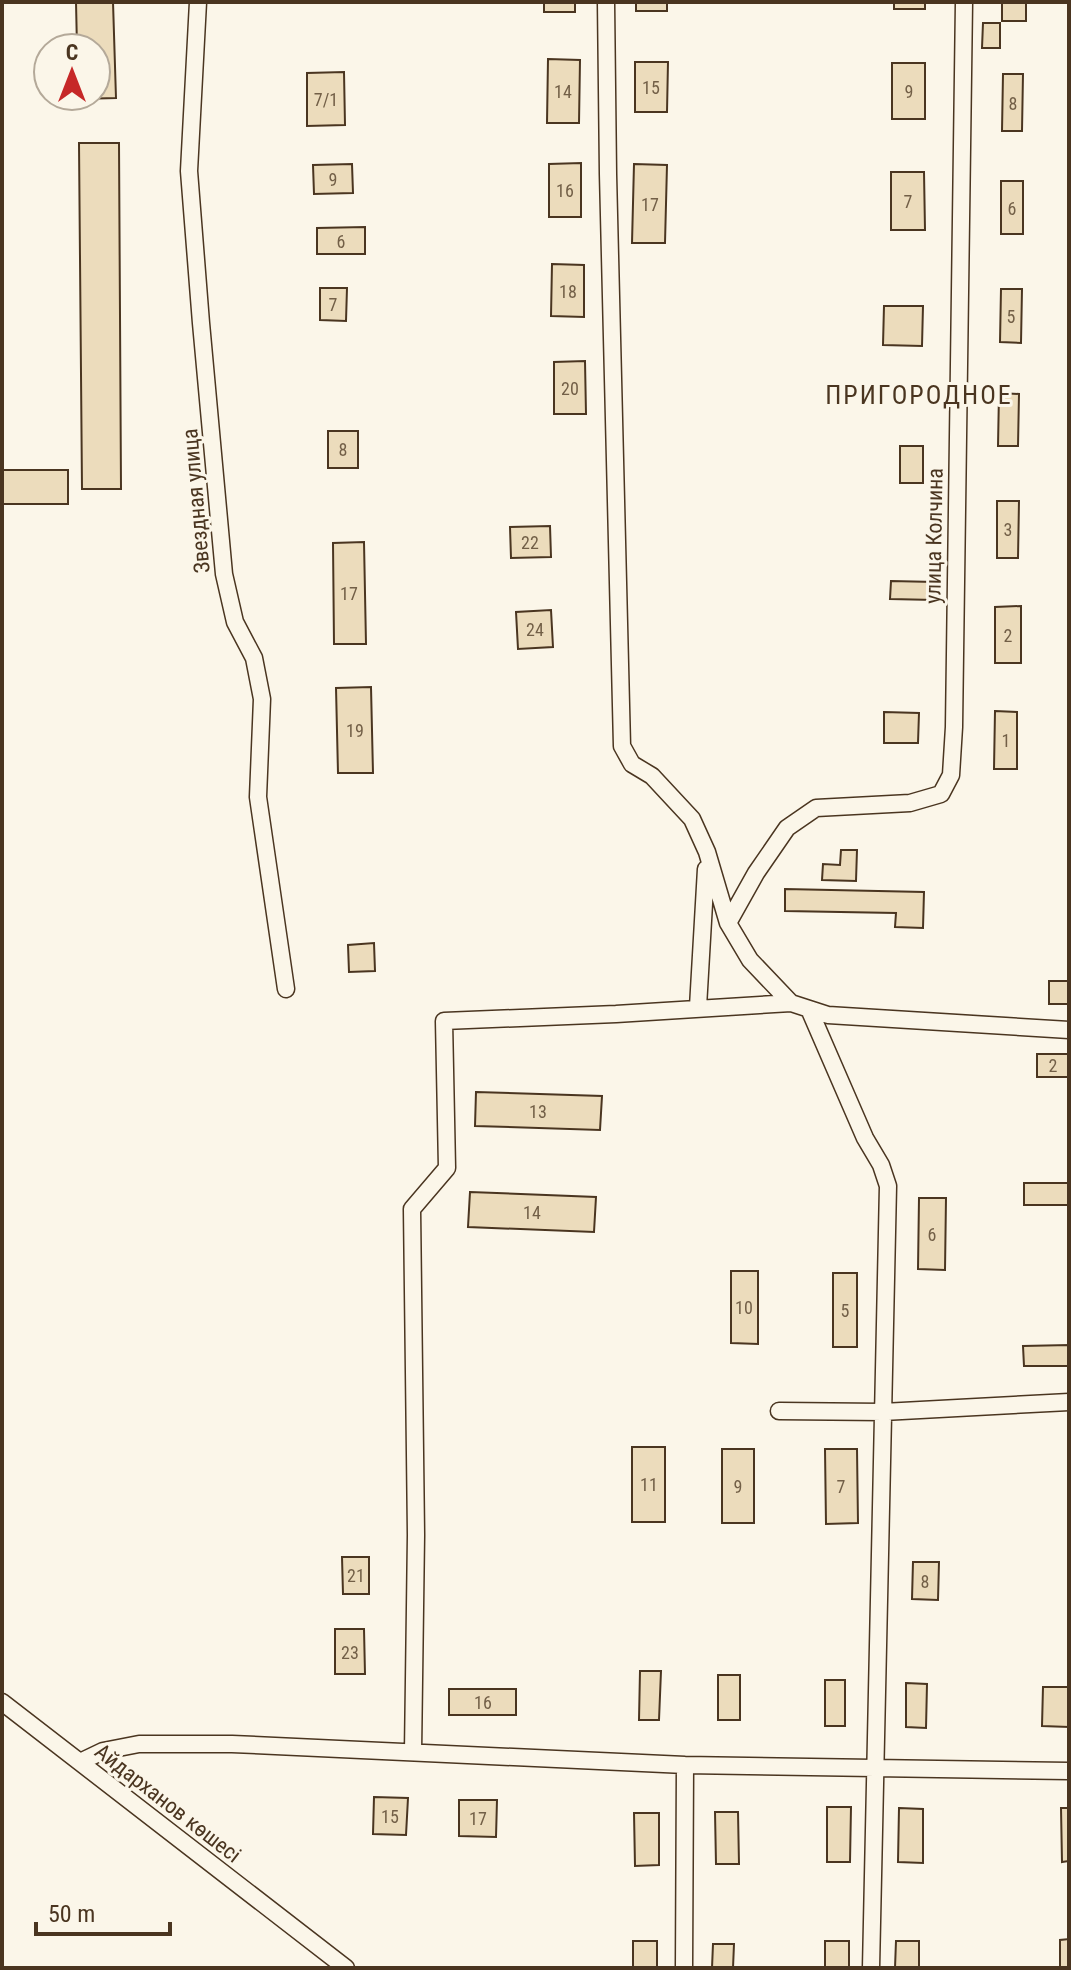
<svg xmlns="http://www.w3.org/2000/svg" width="1071" height="1970" viewBox="0 0 1071 1970" font-family="'Roboto Condensed',sans-serif">
	<style>
		.building { fill: #ecdcbc; stroke: #4a3520; stroke-width: 2 }
		.lines { fill: none; stroke-linecap: round; stroke-linejoin: round }
		.street-casing { stroke: #4a3520; stroke-width: 19 }
		.street { stroke: #fbf6e9; stroke-width: 16 }
		.labels { text-anchor: middle; dominant-baseline: central; stroke-width: 6; stroke-linejoin: round; paint-order: stroke }
		.number-label { font-size: 18px; fill: #725f47 }
		.street-label { font-size: 22px; fill: #4a3520; stroke: #fbf6e9 }
		.quarter-label { font-size: 26px; letter-spacing: 2px; fill: #4a3520; stroke: #fbf6e9 }
	</style>
	<rect width="100%" height="100%" fill="#fbf6e9"/>
	<path class="building" d="M76,2h37l3,96 -37,1v-3h17v-48h-19z
		M544,2h31v10h-31z
		M636,2h31v9h-31z
		M894,2h31v7h-31z
		M1002,2h24v19h-24z
		M983,23h17v25h-18z
		M548,59l32,1 -1,63h-32z
		M635,62h33l-1,50h-32z
		M892,63h33v56h-33z
		M344,72l1,53 -38,1v-53z
		M1003,74h20l-1,57h-20z
		M79,143h40l2,346h-39z
		M581,163v54h-32v-53z
		M352,164l1,29 -39,1 -1,-29z
		M634,164l33,1 -2,78h-33z
		M891,172h33l1,58h-34z
		M1001,181h22v53h-22z
		M365,227v27h-48v-26z
		M552,264l32,1v52l-33,-1z
		M320,288h27l-1,33 -26,-1z
		M1001,289h21l-1,54 -21,-1z
		M884,306h39l-1,40 -39,-1z
		M585,361l1,53h-32v-52z
		M999,393l20,1 -1,52h-20z
		M328,431h30v37h-30z
		M900,446h23v37h-23z
		M2,470h66v34h-66z
		M997,501h22l-1,57h-21z
		M550,526l1,31 -40,1 -1,-31z
		M364,542l2,102h-32l-1,-101z
		M891,581l44,1v18l-45,-1z
		M1021,606v57h-26v-56z
		M551,610l2,37 -35,2 -2,-37z
		M371,687l2,86h-35l-2,-85z
		M995,711l22,1v57h-23z
		M884,712l35,1 -1,30h-34z
		M841,850h16l-1,31 -34,-1 1,-16 17,1z
		M785,889l139,3 -1,36 -28,-1 1,-14 -111,-2z
		M374,943l1,28 -26,1 -1,-27z
		M1049,981h20v23h-20z
		M1037,1054h32v23h-32z
		M476,1092l126,4 -2,34 -125,-4z
		M1024,1183h45v22h-45z
		M470,1192l126,5 -2,35 -126,-5z
		M919,1198h27l-1,72 -27,-1z
		M731,1271h27v73l-27,-1z
		M833,1273h24v74h-24z
		M1069,1345v21h-45l-1,-20z
		M632,1447h33v75h-33z
		M722,1449h32v74h-32z
		M825,1449h32l1,74 -32,1z
		M342,1557h27v37h-26z
		M913,1562h26l-1,38 -26,-1z
		M335,1629h29l1,45h-30z
		M640,1671h21l-2,49h-20z
		M718,1675h22v45h-22z
		M825,1680h20v46h-20z
		M906,1683l21,1 -1,44 -20,-1z
		M1043,1687h26v40l-27,-1z
		M449,1689h67v26h-67z
		M374,1797l34,1 -2,37 -33,-1z
		M459,1800h38l-1,37 -37,-1z
		M827,1807h24l-1,55h-23z
		M899,1808l24,1v54l-25,-1z
		M1061,1808h8v53l-7,1z
		M715,1812h23l1,52h-23z
		M634,1813h25v52l-24,1z
		M1069,1939v29h-9v-28z
		M633,1941h24v27h-24z
		M825,1941h24v27h-24z
		M896,1941h23v27h-24z
		M713,1944h21l-1,24h-21z"/>
	<g class="lines">
		<g class="street-casing">
			<path id="street" d="M198,2l-9,169 12,152 23,251 11,48 19,36 8,41 -4,98 28,192
				M606,2l2,172 14,572 10,18 20,12 40,43 15,33 21,71 22,37 41,43 37,12 241,15
				M728,923l28,-50 31,-45 29,-20 94,-5 31,-9 10,-19 3,-48 10,-725
				M698,1007l8,-138
				M809,1009l56,129 16,27 7,21 -17,782
				M779,1411l104,1 186,-10
				M2,1702l344,266
				M413,1752l3,-217 -4,-326 35,-41 -3,-147 172,-7 175,-11
				M80,1762l23,-11 36,-7h93l453,21 384,6
				M684,1968l1,-203"/>
		</g>
		<use href="#street" class="street"/>
	</g>
	<g class="labels">
		<g class="number-label">
			<text x="651" y="87">15</text>
			<text x="563" y="91">14</text>
			<text x="909" y="91">9</text>
			<text x="326" y="99">7/1</text>
			<text x="1013" y="103">8</text>
			<text x="333" y="179">9</text>
			<text x="565" y="190">16</text>
			<text x="908" y="201">7</text>
			<text x="650" y="204">17</text>
			<text x="1012" y="208">6</text>
			<text x="341" y="241">6</text>
			<text x="568" y="291">18</text>
			<text x="333" y="304">7</text>
			<text x="1011" y="316">5</text>
			<text x="570" y="388">20</text>
			<text x="343" y="449">8</text>
			<text x="1008" y="529">3</text>
			<text x="530" y="542">22</text>
			<text x="349" y="593">17</text>
			<text x="535" y="629">24</text>
			<text x="1008" y="635">2</text>
			<text x="355" y="730">19</text>
			<text x="1006" y="740">1</text>
			<text x="1053" y="1065">2</text>
			<text x="538" y="1111">13</text>
			<text x="532" y="1212">14</text>
			<text x="932" y="1234">6</text>
			<text x="744" y="1307">10</text>
			<text x="845" y="1310">5</text>
			<text x="649" y="1484">11</text>
			<text x="738" y="1486">9</text>
			<text x="841" y="1486">7</text>
			<text x="356" y="1575">21</text>
			<text x="925" y="1581">8</text>
			<text x="350" y="1652">23</text>
			<text x="483" y="1702">16</text>
			<text x="390" y="1816">15</text>
			<text x="478" y="1818">17</text>
		</g>
		<g class="street-label">
			<text transform="translate(196 501) rotate(-95)">Звездная улица</text>
			<text transform="translate(934 536) rotate(-89)">улица Колчина</text>
			<text transform="translate(168 1803) rotate(38)">Айдарханов көшесі</text>
		</g>
		<g class="quarter-label">
			<text x="919" y="395">ПРИГОРОДНОЕ</text>
		</g>
	</g>
	<rect width="1071" height="1970" fill="none" stroke="#4a3520" stroke-width="8"/>
	<g transform="translate(72 72)"><circle r="38" fill="#fbf6e9" stroke="#b4a999" stroke-width="2"/>
	<path d="M0-6L14 30L0 20L-14 30Z" fill="#c62828"/>
	<text y="-12" font-size="22" font-weight="bold" text-anchor="middle" fill="#4a3520">С</text>
	</g>
	<path d="M36 1922v12h134v-12" fill="none" stroke="#4a3520" stroke-width="4"/>
	<text x="48" y="1922" font-size="24" fill="#4a3520" stroke="#fbf6e9" stroke-width="6" paint-order="stroke">50 m</text>
</svg>
